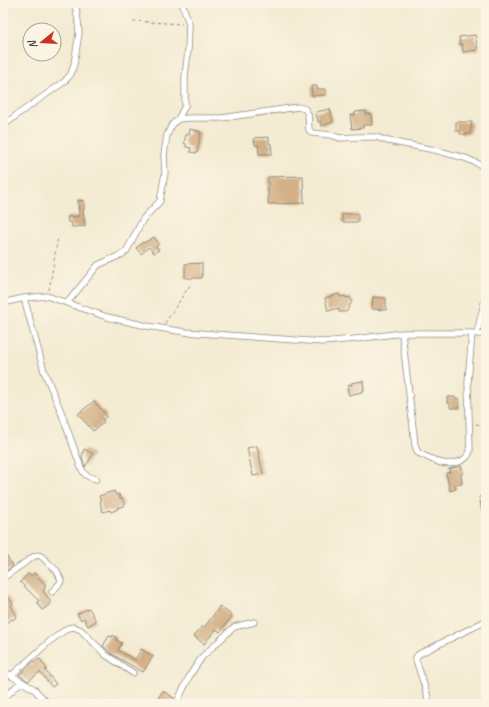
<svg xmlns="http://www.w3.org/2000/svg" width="489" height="707" viewBox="0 0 489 707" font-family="Caveat,sans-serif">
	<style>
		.building { fill: #d3b086 }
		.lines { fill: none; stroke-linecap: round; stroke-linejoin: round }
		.street-casing { stroke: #8f8b7e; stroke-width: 7 }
		.path { stroke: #8f8b7e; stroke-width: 1; stroke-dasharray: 3 3; stroke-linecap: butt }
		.street { stroke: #fff; stroke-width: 5.5 }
	</style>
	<rect width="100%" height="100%" fill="#fcf5e5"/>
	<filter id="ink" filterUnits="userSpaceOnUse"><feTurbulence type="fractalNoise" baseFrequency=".025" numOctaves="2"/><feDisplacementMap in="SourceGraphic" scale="8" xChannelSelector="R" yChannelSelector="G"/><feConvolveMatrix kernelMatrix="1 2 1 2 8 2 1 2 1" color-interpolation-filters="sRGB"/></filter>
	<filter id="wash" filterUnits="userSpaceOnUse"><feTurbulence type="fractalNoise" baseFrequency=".012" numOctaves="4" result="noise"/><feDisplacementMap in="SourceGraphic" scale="16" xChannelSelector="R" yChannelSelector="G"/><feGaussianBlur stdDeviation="0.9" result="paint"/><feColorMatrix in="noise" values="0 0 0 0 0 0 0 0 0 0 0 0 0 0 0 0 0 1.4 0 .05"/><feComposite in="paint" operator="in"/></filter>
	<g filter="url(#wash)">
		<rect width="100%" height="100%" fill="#f3ebd2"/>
		<g id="blocks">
			<path class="building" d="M475,35l3,15 -15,2 -1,-8 -2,1 -1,-8z
				M311,86h6v3h9v6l-14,1z
				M330,109l3,13 -12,4 -1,-5 -2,1 -2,-10z
				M366,111v3h5l1,11h-9v3l-11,1 -2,-14h5v-3z
				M456,122h16l-2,12h-10v-3h-4z
				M190,129l11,3 -4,21 -7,-1 1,-4 -5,-1v-3l-2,-1 2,-9 3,1z
				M269,137v7h2l1,10h-13l-1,-9h-3l-1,-7z
				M303,176l1,27 -36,1v-27z
				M78,200l6,1v9h-1l2,16 -13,1 -1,-5h-3l-1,-5 12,-1z
				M342,214h16v8h-16z
				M154,237l5,7 -3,2 3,4 -5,3 -5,-6 -8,7 -5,-6 7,-6 1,1z
				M202,263v15h-17v-14z
				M339,294l1,3 5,-1 1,2 4,-1 2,4 -5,10 -2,1h-6l-1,-4 -10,3 -3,-13z
				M373,297l13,1v12l-14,-1z
				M363,381l1,9 -2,1v1l-13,3 -2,-7h2l-1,-3h4l-1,-2z
				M447,397h8v1l4,1v9h-9v-5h-3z
				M94,401l13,15 -5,4 2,2 -11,9 -15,-17z
				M257,446l6,28 -10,2 -6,-28z
				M84,449l9,5 -8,13 -3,-10z
				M461,466l2,6h-1v2l-1,1 1,9 -7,1 1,4 -6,2 -4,-18 4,-1 -1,-3z
				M114,491l2,4 3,-1 1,5 2,-1 3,7 -8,3 1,1 -7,3 -1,-2 -7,2 -3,-10 1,-1 -2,-5z
				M486,495v25h-2l-5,-23z
				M3,551l10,15 -10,7z
				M34,573l12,12 -2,2 1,2 -2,2 8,11 -1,1 1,1 -9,6 -5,-8 2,-1 -19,-19 8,-8 3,2z
				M7,596l6,8 -2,2 6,10 -4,4 -1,-1 -6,4 -3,-4v-19z
				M220,606l12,10 -12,16 -4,-3 -12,15 -10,-8 8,-10 2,2z
				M89,608l7,13 -8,5 -4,-8 -3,2 -4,-6z
				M113,635l4,3 -1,2 6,3 -4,7 17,10 6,-11 12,7 -10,16 -31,-18 -9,-8 6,-10 3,1z
				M40,659l7,10 -2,1 11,14 -4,3 -12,-15 -12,9 -9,-6 15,-14 1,1z
				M163,691l11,7 -2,6h-10l2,-3 -6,-3z"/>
		</g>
	</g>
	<g filter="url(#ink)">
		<use href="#blocks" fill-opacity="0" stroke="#8f8b7e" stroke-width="1"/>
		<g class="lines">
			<g class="street-casing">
				<path id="street" d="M178,119l12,-1h32l76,-11 7,2 3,5 1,16 3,3 19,2 9,3 17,-1h19l12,4 47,9 30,8 21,9
					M3,126l15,-12 46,-32 7,-8 3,-10 5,-31 -1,-12 -3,-18
					M24,298l20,73 16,38 20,56c4,10 5,11 16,14
					M3,303l21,-5 23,-2 60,21 40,9 38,6 138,10 32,-3 47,-6h70l14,2
					M67,303l31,-38 25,-11 4,-4 16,-31 17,-18 5,-28 -1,-18 3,-20 5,-10 6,-6 7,-13v-30l3,-25 1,-27 -7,-21
					M402,333l13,112 3,8c8,3 16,8 24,10 11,2 25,-1 28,-12l-2,-69 4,-49
					M477,333l9,-38
					M3,578l30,-21 5,-2 3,1 16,15 4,9 -1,3 -8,9
					M3,671l31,18 14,15
					M11,676l39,-35 18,-13 6,-1 7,3 25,25 27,18
					M3,699l18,-17
					M176,704l14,-29 12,-18 32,-30 20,-5
					M429,704l-2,-10 -11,-34v-3l3,-3 67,-33"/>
			</g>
			<path class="path" d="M133,21l49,3
				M49,290l9,-53
				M165,323l27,-41
				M476,424l10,2"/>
			<use href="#street" class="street"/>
		</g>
	</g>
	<rect width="489" height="707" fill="none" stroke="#fcf5e5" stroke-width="16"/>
	<g transform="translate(42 42) rotate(252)"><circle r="19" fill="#fcf5e5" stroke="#a8a49b"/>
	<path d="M0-3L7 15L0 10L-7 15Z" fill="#c8321e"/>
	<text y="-6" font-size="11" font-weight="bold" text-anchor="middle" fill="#2b2b2b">N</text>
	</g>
</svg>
